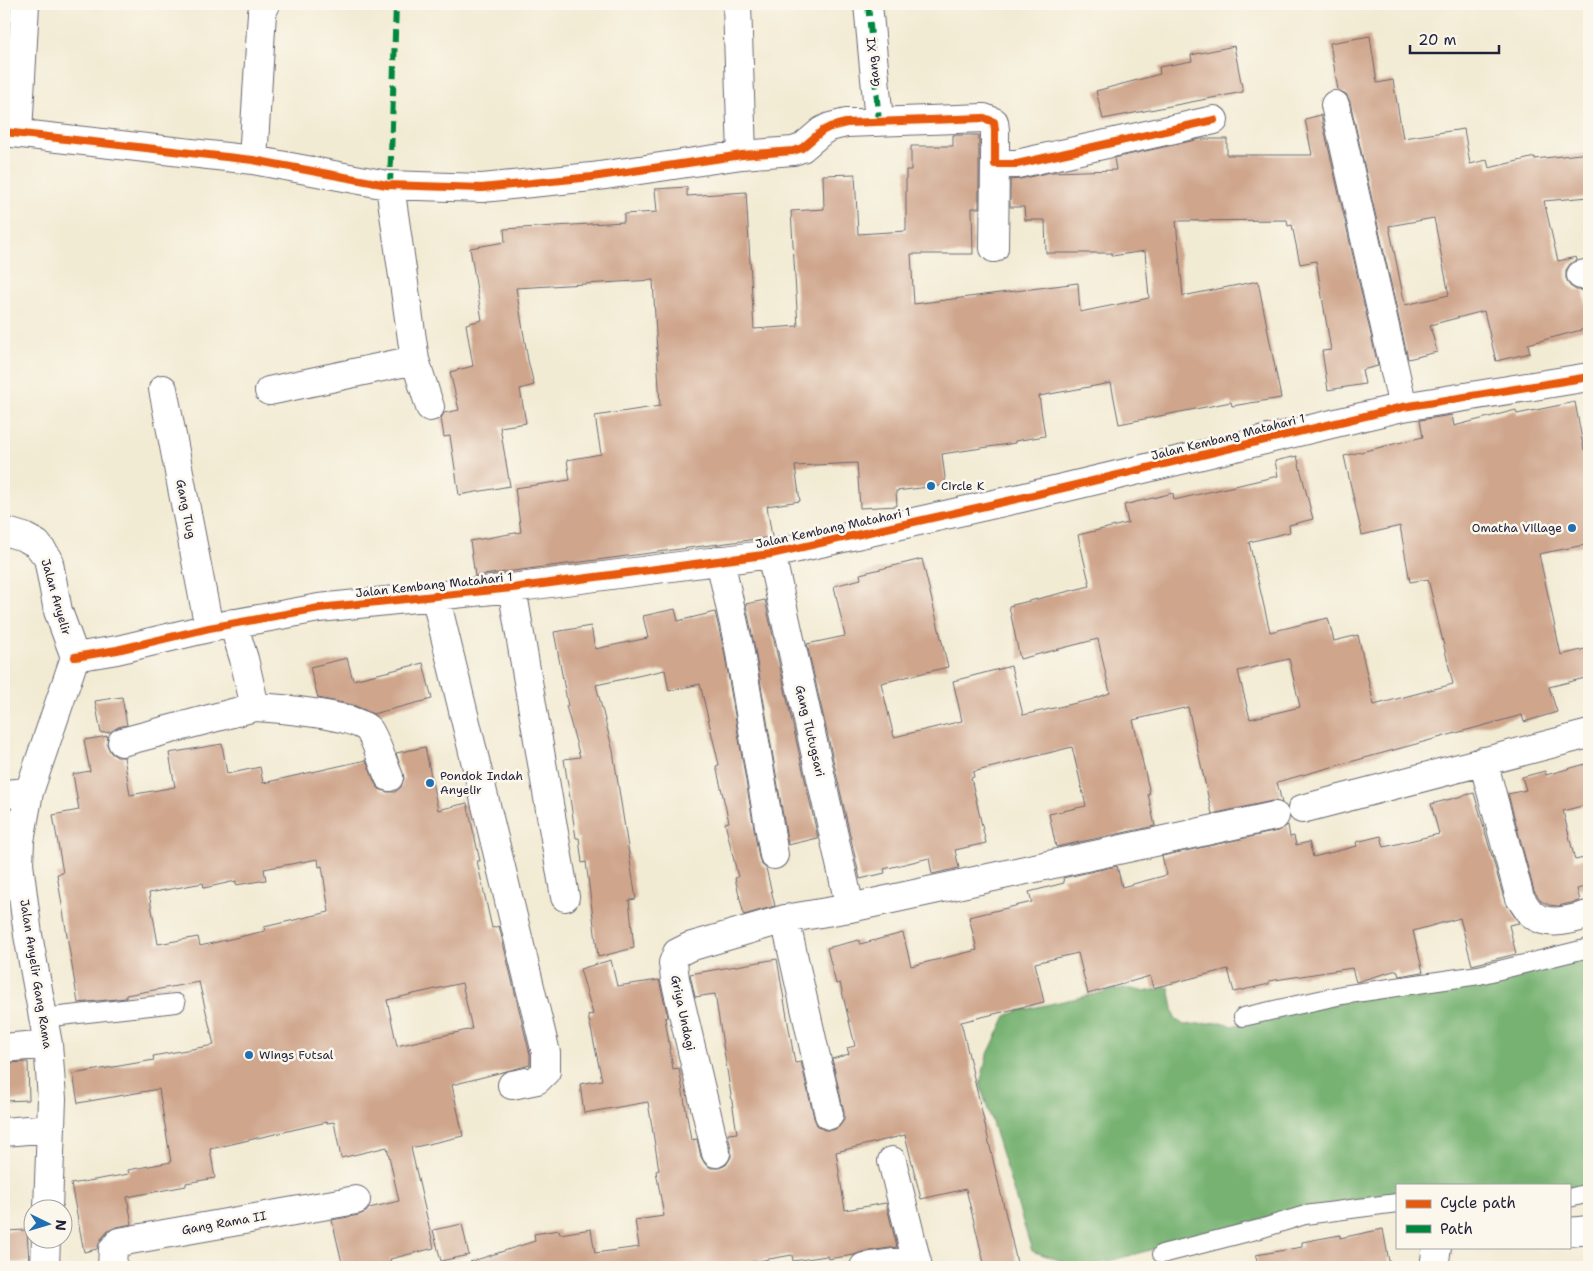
<svg xmlns="http://www.w3.org/2000/svg" width="1593" height="1271" viewBox="0 0 1593 1271" font-family="'Shantell Sans',sans-serif">
	<style>
		.forest { fill: #77b272; stroke: #4c6a56 }
		.building { fill: #cfa58c; fill-rule: evenodd }
		.lines { fill: none; stroke-linecap: round; stroke-linejoin: round }
		.lane-casing { stroke: #6b6871; stroke-width: 20 }
		.street-casing { stroke: #6b6871; stroke-width: 30 }
		.lane { stroke: #fff; stroke-width: 18 }
		.street { stroke: #fff; stroke-width: 28 }
		.quiet { stroke: #00873e; stroke-width: 6; stroke-dasharray: 12 6; stroke-linecap: butt }
		.cycleway-casing { stroke: #fbf7ec; stroke-width: 11 }
		.cycleway { stroke: #e8590c; stroke-width: 8 }
		.poi-dot { fill: #1f6fb2; stroke: #fbf7ec; stroke-width: 2 }
		.labels { text-anchor: middle; dominant-baseline: central; stroke-width: 5; stroke-linejoin: round; paint-order: stroke }
		.street-label { font-size: 12px; fill: #22223b; stroke: #fbf7ec }
		.poi-label { font-size: 12px; fill: #22223b; stroke: #fbf7ec; text-anchor: start }
	</style>
	<rect width="100%" height="100%" fill="#fbf7ec"/>
	<filter id="ink" filterUnits="userSpaceOnUse"><feTurbulence type="fractalNoise" baseFrequency=".02" numOctaves="2"/><feDisplacementMap in="SourceGraphic" scale="10" xChannelSelector="R" yChannelSelector="G"/><feConvolveMatrix kernelMatrix="1 2 1 2 8 2 1 2 1" color-interpolation-filters="sRGB"/></filter>
	<filter id="wash" filterUnits="userSpaceOnUse"><feTurbulence type="fractalNoise" baseFrequency=".0096" numOctaves="4" result="noise"/><feDisplacementMap in="SourceGraphic" scale="20" xChannelSelector="R" yChannelSelector="G"/><feGaussianBlur stdDeviation="1.12" result="paint"/><feColorMatrix in="noise" values="0 0 0 0 0 0 0 0 0 0 0 0 0 0 0 0 0 1.4 0 .05"/><feComposite in="paint" operator="in"/></filter>
	<g filter="url(#wash)">
		<rect width="100%" height="100%" fill="#f2ebd4"/>
		<path class="forest" d="M1589,956v230l-20,5v-6h-172v13l-132,21 -178,48h-8l-47,-16 -52,-167 7,-28 19,-40 12,-5 105,-23 25,3 21,-4 6,32 9,6 37,-3 11,4 63,-16 148,-25 81,-11z"/>
		<g id="blocks">
			<path class="building" d="M1370,36l7,47 16,-3 10,58 61,-9 6,35 17,-4 2,8 46,-11v2l54,-6v44l-45,4 14,60 18,-4 1,3 -7,4 -4,6v8l4,8 6,4h7l6,26v12l-61,16 2,9 -34,8 -12,-50 -54,14 7,27 -29,7 -58,-257 -4,-8 -8,-4 -8,-47zM1434,218l15,77 -44,10 -16,-79z
				M1234,46l9,46 -140,27 -7,-28 64,-17 -1,-7 33,-6 -1,-6z
				M1321,115l57,251 -16,4 3,14 -37,6 -6,-39 9,-1 -15,-89 -16,3 -8,-39 -4,1 -1,-6 -111,1 7,75 75,-15 23,117 -49,8 -1,-4 -112,22 -8,-41 -72,13 6,40 -30,5v2l-73,11 4,31 -50,6 1,15 -37,2 -3,-45 -62,3 5,35 -33,5 5,31 -297,39 -5,-35 51,-9 -6,-44 55,-8 -3,-20 34,-6 -6,-38 65,-10 -7,-126 -137,8 12,72 6,25 -14,4 6,34 -26,4 10,59 -51,9 -9,-59 -6,1 -3,-19 3,-5 15,-3 -9,-38 23,-6 -7,-42 16,-4 -12,-72 35,-6 -1,-13 120,-7v-8l33,-2 -2,-23 32,-2v9l59,-4 8,137 44,-3 -7,-115 33,-2 -1,-34 32,-1 3,60 48,-3v-61h5v-24h42v-11h26v73h-7l1,46h-62l3,50 164,-21 2,29 69,-14 -4,-47 -33,5v-3h-66l-1,-33h-20l-1,-13h-14v-27l10,-1 31,-7 65,-2 -2,-12 86,-19h27v16h85l-7,-36z
				M1575,402l9,48 5,-1v95l-50,10 22,101 28,-7v29l-40,10 8,25 -33,10 -2,-7 -245,67 5,21 -10,-2 -60,13 -24,-107 -55,13 17,74h-2l7,32 -99,21 -7,-33 37,-8 -14,-59 -99,25 1,5 -3,1 15,65 -31,7 4,18 -27,6 -3,-16 -45,11 1,4 -25,6 -53,-235 38,-8 -11,-50 27,-7 -1,-5 62,-15 26,108 -67,16 13,54 68,-16 -9,-40 58,-15 12,49 67,-15 20,-7 -12,-54 -78,20 -11,-53 81,-20 -12,-51 50,-12 -4,-18 49,-12 1,7 104,-24 -3,-15 22,-5 16,63 -24,6 1,7 -41,10 21,90 58,-14 6,23 24,-6 16,70 79,-21 -25,-105 -18,3 -10,-56 -38,9 -18,-79 79,-19 -3,-17 32,-5 2,11 62,-16 1,4zM1289,659l11,48 -50,12 -12,-48z
				M765,600l53,238 -30,7 -34,-201 -8,-40z
				M675,609l3,12 37,-9 9,38 35,208 3,7 4,3 9,38 -31,9 -9,-37 3,-1 -13,-54 4,-1 -13,-56 3,-1 -19,-81 -31,7 -4,-21 -69,15 17,66 23,148 -7,1 5,48 -36,9 -12,-95 -4,1 -3,-25h-3l-12,-79 16,-2 -14,-51h2l-14,-74 37,-6 4,23 53,-11 -5,-22z
				M347,658l6,22 70,-17 9,36 -59,15 -20,-9 -35,-7 -8,-31z
				M122,697l5,28 -9,2 -8,5 -9,1 -6,-32z
				M108,736l-1,9 4,8 6,4h7l6,38 45,-8 -6,-34 53,-9 5,30 33,-7 3,16 103,-23 9,23 4,6 8,3h8l6,-5 3,-9 -8,-25 29,-6 13,63 29,-7 13,58h-3l15,67 7,-2 31,129v10l-78,20 11,51 -52,12 23,100 -44,11 2,8h-49l-11,-47 27,-5 7,-3 3,-4 30,-7 -12,-54 -46,11 -7,-36 -7,1v-1l-117,27 5,29 -29,5v3l-59,11 5,27 -16,3 -8,4 -7,8 -4,10 -13,3 -13,-68 58,-10 -1,-4 43,-8 -12,-73 -81,14 -5,-29 81,-14 -1,-4 61,-11 -15,-63 -73,13v3l-48,5 -21,-129 6,-1 -10,-58 26,-5 -6,-36 17,-3 -6,-31zM318,859l1,8 3,-1 7,46 -65,15 1,4 -65,15 -2,-9 -40,7 -9,-51 54,-10 1,5 32,-7v4l30,-5 -2,-11zM462,983l10,46 -75,17 -10,-46z
				M1589,763v41l-26,7 12,49 14,-3v29l-12,3 3,12 -22,5 -9,-1 -8,-4 -7,-10 -26,-97 18,-4 -4,-13 23,-6 1,4z
				M1474,793l31,109 14,21 -10,2 7,29 -44,11 -12,-47 -47,13 10,41 -24,4 -2,-6 -41,12 -4,-14 -83,13v3l-35,8 -6,-23 -75,19 -3,-12 -62,18 -10,-41 -43,10 9,39 -83,20 57,245h-33l-19,-78 -45,10 -16,-64 -69,17 9,58 41,-7 11,44 -35,5 -8,3 -26,4 -1,-3 -34,5 -1,-6 -68,12h-253l-1,-5 65,-21 -1,-7 25,-4 1,4 31,-5 4,24 44,-6 -4,-27 29,-4 -8,-45 3,-1 -11,-68 -64,11 -4,-29 22,-4 -14,-65 5,-1 -13,-45 31,-9 6,26 42,-6 9,37 -3,1 8,51 6,-1 12,72 6,-1 4,18 4,7 6,4h8l7,-3 5,-8v-8l-3,-15 9,-1 -22,-139 -20,3 -5,-23 87,-15 18,104 6,-1 13,56 3,7 7,5h9l6,-3 5,-7v-8l-12,-53 17,-5 -2,-6 8,-2 -15,-63 -4,1 -9,-36 32,-8 1,4 43,-11 8,33 66,-16 -8,-33 63,-15 -3,-10 35,-9 -1,-5 54,-12 5,21 45,-12 -5,-19 116,-25 10,-6 2,12 4,-1 2,9 13,-3 4,15 44,-11 -1,-4 25,-6 3,11 55,-13 -8,-30z
				M28,1062l1,38 -25,1v-38z
				M462,1224l7,31 -28,6 -8,-31z
				M1383,1229l7,38h-132l-2,-12 46,-8v-5l38,-7v3z
				M27,1230l2,32 -25,1v-32z"/>
		</g>
	</g>
	<g filter="url(#ink)">
		<use href="#blocks" fill-opacity="0" stroke="#6b6871" stroke-width="1"/>
		<g class="lines">
			<g class="lane-casing">
				<path id="lane" d="M1243,1017l99,-22 137,-20 110,-27
					M43,1018l133,-15
					M1569,1198l20,-5
					M1162,1254l98,-25 45,-14 92,-12"/>
			</g>
			<g class="street-casing">
				<path id="street" d="M737,4l5,151
					M868,4l11,117
					M1335,105l68,302
					M4,132l249,28 134,25 95,3 110,-11 150,-22 51,-4 9,-3 20,-17 8,-4 16,-4 138,-5 10,4 1,8v34h22l197,-44
					M18,133l7,-129
					M253,160l9,-147 4,-9
					M390,186l25,174 15,47
					M994,248l1,-84
					M1581,275l8,-2
					M163,389l46,239
					M269,391l146,-31
					M4,531l20,6 13,7 11,14 10,53 17,46
					M771,554l79,354
					M720,560l19,87 35,208
					M512,588l53,309
					M435,595l111,458v18l-9,9 -25,5
					M233,623l11,36 11,48c21,1 103,8 114,23 6,8 15,36 20,47
					M75,657l42,-7 92,-22 110,-20 193,-20 259,-34 250,-56 382,-91 186,-30
					M122,742l133,-35
					M1483,761l37,137c4,5 7,12 12,16 16,14 39,5 57,1
					M4,794l25,-2
					M1302,809l287,-75
					M785,919l44,196
					M4,1048l44,-4
					M4,1132l47,-4
					M716,1153l-41,-174 -2,-16 4,-10 12,-6 96,-28 65,-11 425,-92
					M892,1161l26,106
					M48,1208l4,-109 -4,-55 -20,-109 -9,-71 1,-23 9,-49 46,-135
					M1569,1232l20,-2
					M45,1267l1,-29
					M112,1267l1,-18 6,-7 237,-42
					M864,1267l29,-4 24,-1
					M1437,1267l-2,-7 2,-13"/>
			</g>
			<use href="#lane" class="lane"/>
			<use href="#street" class="street"/>
			<path class="quiet" d="M868,4l11,117
				M390,186l6,-182"/>
			<g class="cycleway-casing">
				<path id="cycleway" d="M4,132l249,28 134,25 95,3 110,-11 150,-22 51,-4 9,-3 20,-17 8,-4 16,-4 138,-5 10,4 1,8v34h22l197,-44
					M75,657l42,-7 92,-22 110,-20 193,-20 259,-34 250,-56 382,-91 186,-30"/>
			</g>
			<use href="#cycleway" class="cycleway"/>
		</g>
	</g>
	<g class="poi-dot">
		<circle cx="931" cy="486" r="5"/>
		<circle cx="1572" cy="528" r="5"/>
		<circle cx="430" cy="783" r="5"/>
		<circle cx="249" cy="1055" r="5"/>
	</g>
	<g class="labels">
		<g class="street-label">
			<text transform="translate(873 62) rotate(-95)">Gang XI</text>
			<text transform="translate(1228 437) rotate(-14)">Jalan Kembang Matahari 1</text>
			<text transform="translate(186 509) rotate(79)">Gang Tlug</text>
			<text transform="translate(833 528) rotate(-12)">Jalan Kembang Matahari 1</text>
			<text transform="translate(434 585) rotate(-6)">Jalan Kembang Matahari 1</text>
			<text transform="translate(56 597) rotate(74)">Jalan Anyelir</text>
			<text transform="translate(810 731) rotate(77)">Gang Tlutugsari</text>
			<text transform="translate(36 974) rotate(81)">Jalan Anyelir Gang Rama</text>
			<text transform="translate(683 1013) rotate(78)">Griya Undagi</text>
			<text transform="translate(224 1223) rotate(-10)">Gang Rama II</text>
		</g>
		<g class="poi-label">
			<text x="941" y="486">Circle K</text>
			<text x="1562" y="528" text-anchor="end">Omatha Village</text>
			<text x="440" y="776">Pondok Indah<tspan x="440" dy="14">Anyelir</tspan></text>
			<text x="259" y="1055">Wings Futsal</text>
		</g>
	</g>
	<rect width="1593" height="1271" fill="none" stroke="#fbf7ec" stroke-width="20"/>
	<rect x="1396" y="1184" width="175" height="65" fill="#fbf7ec" stroke="#a4a2a5"/>
	<rect x="1406" y="1200" width="25" height="8" fill="#e8590c" stroke="#a4a2a5"/>
	<text x="1440" y="1208" font-size="15" fill="#22223b">Cycle path</text>
	<rect x="1406" y="1225" width="25" height="8" fill="#00873e" stroke="#a4a2a5"/>
	<text x="1440" y="1234" font-size="15" fill="#22223b">Path</text>
	<g transform="translate(48 1224) rotate(95)"><circle r="24" fill="#fbf7ec" stroke="#a4a2a5"/>
	<path d="M0-4L9 19L0 12L-9 19Z" fill="#1f6fb2"/>
	<text y="-8" font-size="14" font-weight="bold" text-anchor="middle" fill="#22223b">N</text>
	</g>
	<path d="M1410 45v8h89v-8" fill="none" stroke="#22223b" stroke-width="2.5"/>
	<text x="1418" y="45" font-size="15" fill="#22223b" stroke="#fbf7ec" stroke-width="4" paint-order="stroke">20 m</text>
</svg>
